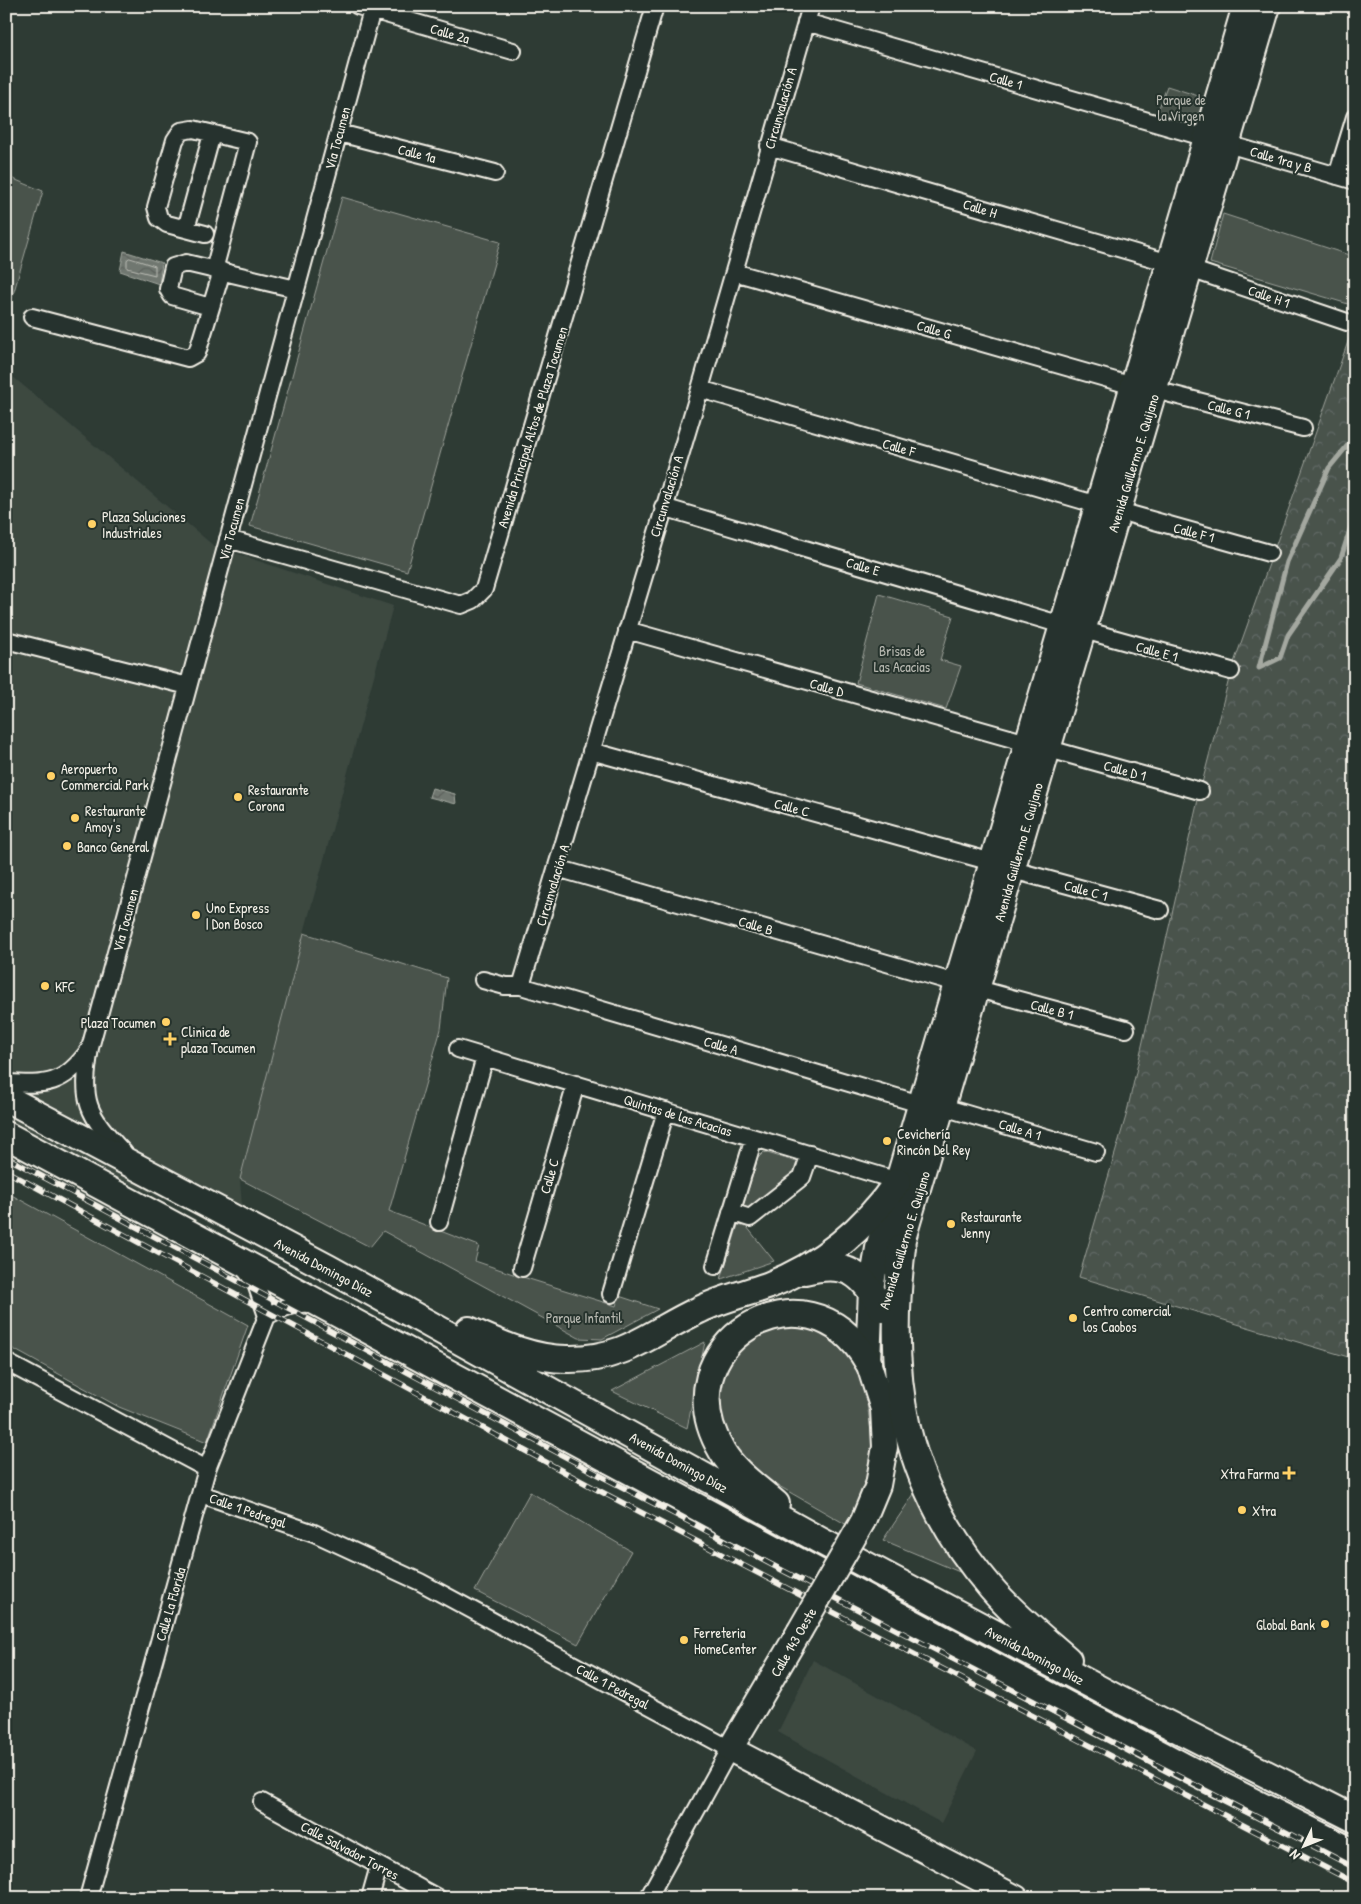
<svg xmlns="http://www.w3.org/2000/svg" width="1361" height="1904" viewBox="0 0 1361 1904" font-family="'Patrick Hand',sans-serif">
	<style>
		.built { fill: #3c4841 }
		.green { fill: #48524c; stroke: #9ea29a }
		.forest { fill: url(#forest-crowns); stroke: #9ea29a }
		.water { fill: url(#water-waves); stroke: #a4a8a0 }
		.lines { fill: none; stroke-linecap: round; stroke-linejoin: round }
		.shore { stroke: #bfc0b8; stroke-width: 1 }
		.stream { stroke: #a4a8a0; stroke-width: 5 }
		.street-casing { stroke: #f4f1e8; stroke-width: 20 }
		.secondary-casing { stroke: #f4f1e8; stroke-width: 28 }
		.primary-casing { stroke: #f4f1e8; stroke-width: 30 }
		.street { stroke: #26332d; stroke-width: 16 }
		.secondary { stroke: #26332d; stroke-width: 24 }
		.primary { stroke: #26332d; stroke-width: 26 }
		.rail-casing { stroke: #f4f1e8; stroke-width: 5.5 }
		.rail { stroke: #26332d; stroke-width: 4; stroke-dasharray: 11; stroke-linecap: butt }
		.secondary-bridge-casing { stroke: #f4f1e8; stroke-width: 28; stroke-linecap: butt }
		.secondary-bridge { stroke: #26332d; stroke-width: 24 }
		.poi-dot { fill: #ffd166; stroke: #26332d; stroke-width: 2 }
		.labels { text-anchor: middle; dominant-baseline: central; stroke-width: 4; stroke-linejoin: round; paint-order: stroke }
		.street-label { font-size: 14px; fill: #f4f1e8; stroke: #26332d }
		.park-label { font-size: 14px; fill: #b8b9b1; stroke: #26332d }
		.poi-label { font-size: 14px; fill: #f4f1e8; stroke: #26332d; text-anchor: start }
	</style>
	<defs>
		<pattern id="forest-crowns" width="20" height="18" patternUnits="userSpaceOnUse" patternTransform="scale(1.25)"><rect width="20" height="18" fill="#48524c"/><path d="M2 6a3 3 0 1 1 6 0M12 15a3 3 0 1 1 6 0" fill="none" stroke="#636b66"/></pattern>
		<pattern id="water-waves" width="16" height="10" patternUnits="userSpaceOnUse" patternTransform="scale(1.25)"><rect width="16" height="10" fill="#6f7770"/><path d="M0 5q4-4 8 0t8 0" fill="none" stroke="#5c605b"/></pattern>
	</defs>
	<rect width="100%" height="100%" fill="#2e3b34"/>
	<filter id="ink" filterUnits="userSpaceOnUse"><feTurbulence type="fractalNoise" baseFrequency=".02" numOctaves="2"/><feDisplacementMap in="SourceGraphic" scale="10" xChannelSelector="R" yChannelSelector="G"/><feConvolveMatrix kernelMatrix="1 2 1 2 8 2 1 2 1" color-interpolation-filters="sRGB"/></filter>
	<g filter="url(#ink)">
		<path class="built" d="M6,371l208,175 179,60 -89,327 -64,246 4,58 -238,-112z
			M813,1660l164,91 -36,72 -163,-91z"/>
		<path class="green" d="M1167,86l44,14 -10,29 -45,-13z
			M6,176l37,15 -37,128z
			M342,197l158,45 -93,329 -157,-45z
			M1223,214l132,43v49l-145,-43z
			M879,594l74,22 -13,44 21,6 -15,43 -90,-26z
			M304,933l143,45 -6,51 -52,182 90,35 -4,15 38,13 103,32 3,-10 39,13 -56,30 -23,-1 -196,-107 -13,16 -130,-68z
			M764,1152l33,10 -3,15 -45,34 -7,-2 16,-51z
			M6,1192l242,133 -41,117 -88,-35 -113,-62z
			M738,1225l9,2 27,34 -53,18z
			M812,1327c17,10 38,21 47,39 5,11 6,27 8,38 9,54 9,74 -20,121l-117,-67 -15,-77 11,-25 38,-27z
			M705,1342l-18,86 -75,-37z
			M916,1491l46,82 -79,-33z
			M530,1492l101,59 -53,93 -103,-53z"/>
		<path class="forest" d="M1331,317l24,2v1040l-276,-82 47,-161 74,-325 31,-120 119,-335 -3,-14z"/>
		<path class="water" d="M124,251l38,12 -3,21 -39,-13z
			M432,788l23,6 1,10 -27,-7z"/>
		<g class="lines">
			<path class="shore" d="M130,258l25,8v9l-28,-7v-8z"/>
			<path class="stream" d="M1352,440l-23,28 -42,94 -28,106 21,-10 8,-23 53,-77 14,-44"/>
			<g class="street-casing">
				<path id="street" d="M358,6l155,45
					M806,22l549,159
					M339,133l156,40
					M769,146l421,123 157,53
					M1337,176l18,-59
					M186,229l26,-95
					M205,234l-38,-10 -8,-6 -3,-11 19,-67 6,-9 12,-2 55,13 -34,128
					M734,272l399,114
					M210,307l-38,-11 -4,-7 5,-22 13,-4 110,26
					M32,317l156,41 9,-5 25,-82
					M700,389l398,116
					M1155,390l148,38
					M663,507l399,118
					M1119,511l150,42
					M228,539l233,66 12,-5 11,-11 171,-583
					M627,630l400,113
					M1084,630l147,41
					M6,640l182,46
					M1049,749l151,42
					M591,751l401,111
					M557,868l399,115
					M1013,870l147,40
					M483,980l22,6h16l399,118
					M521,986l179,-597 111,-383
					M978,989l148,40
					M458,1049l440,132
					M6,1083c40,2 57,3 83,-33
					M943,1107l153,45
					M124,1153c-38,-40 -43,-51 -34,-105l282,-1038
					M731,1212l19,6 52,-41 8,-23
					M439,1222l46,-165
					M715,1266l39,-128
					M522,1268l54,-184
					M611,1294l55,-183
					M267,1316c15,-8 30,-15 48,-11
					M6,1362l201,107
					M201,1494l113,39 106,49 310,167 -82,149
					M262,1802l176,96
					M88,1898l119,-429 60,-153 -11,-32 -12,-16
					M370,1898l9,-32"/>
			</g>
			<g class="secondary-casing">
				<path id="secondary" d="M895,1266l373,-1260
					M863,1521l15,-36 7,-38 -2,-38 -15,-47 3,-73 7,-41 367,-1242
					M799,1632l-69,117 286,149"/>
			</g>
			<g class="primary-casing">
				<path id="primary" d="M6,1098l322,170 491,272 299,159 237,120
					M6,1135l942,507 250,132 157,79
					M902,1247c-16,133 0,237 89,341 23,27 51,49 77,72
					M805,1271c42,-11 58,3 77,38
					M469,1330c31,14 66,30 101,29 57,0 81,-27 129,-49 22,-11 45,-16 68,-24 54,-21 98,-57 131,-105
					M776,1504c-18,-16 -42,-32 -54,-53 -63,-106 85,-196 146,-89"/>
			</g>
			<use href="#street" class="street"/>
			<use href="#secondary" class="secondary"/>
			<use href="#primary" class="primary"/>
			<g class="rail-casing">
				<path id="rail" d="M6,1157l597,320 752,391
					M6,1171l590,318 759,394"/>
			</g>
			<use href="#rail" class="rail"/>
			<g class="secondary-bridge-casing">
				<path id="secondary-bridge" d="M799,1632l64,-111"/>
			</g>
			<use href="#secondary-bridge" class="secondary-bridge"/>
		</g>
	</g>
	<g class="poi-dot">
		<circle cx="92" cy="524" r="5"/>
		<circle cx="51" cy="776" r="5"/>
		<circle cx="238" cy="797" r="5"/>
		<circle cx="75" cy="818" r="5"/>
		<circle cx="67" cy="846" r="5"/>
		<circle cx="196" cy="915" r="5"/>
		<circle cx="45" cy="986" r="5"/>
		<circle cx="166" cy="1022" r="5"/>
		<path d="M167.5 1031.5h5v5h5v5h-5v5h-5v-5h-5v-5h5z"/>
		<circle cx="887" cy="1141" r="5"/>
		<circle cx="951" cy="1224" r="5"/>
		<circle cx="1073" cy="1318" r="5"/>
		<path d="M1286.5 1465.5h5v5h5v5h-5v5h-5v-5h-5v-5h5z"/>
		<circle cx="1242" cy="1510" r="5"/>
		<circle cx="1325" cy="1624" r="5"/>
		<circle cx="684" cy="1640" r="5"/>
	</g>
	<g class="labels">
		<g class="street-label">
			<text transform="translate(450 33) rotate(16)">Calle 2a</text>
			<text transform="translate(1006 80) rotate(16)">Calle 1</text>
			<text transform="translate(780 108) rotate(-74)">Circunvalación A</text>
			<text transform="translate(337 138) rotate(-75)">Vía Tocumen</text>
			<text transform="translate(417 153) rotate(14)">Calle 1a</text>
			<text transform="translate(1281 159) rotate(16)">Calle 1ra y B</text>
			<text transform="translate(980 208) rotate(17)">Calle H</text>
			<text transform="translate(1269 296) rotate(19)">Calle H 1</text>
			<text transform="translate(934 329) rotate(16)">Calle G</text>
			<text transform="translate(1229 409) rotate(14)">Calle G 1</text>
			<text transform="translate(532 427) rotate(-73)">Avenida Principal Altos de Plaza Tocumen</text>
			<text transform="translate(899 447) rotate(16)">Calle F</text>
			<text transform="translate(1133 463) rotate(-73)">Avenida Guillermo E. Quijano</text>
			<text transform="translate(666 496) rotate(-73)">Circunvalación A</text>
			<text transform="translate(231 529) rotate(-75)">Vía Tocumen</text>
			<text transform="translate(1194 532) rotate(15)">Calle F 1</text>
			<text transform="translate(863 566) rotate(16)">Calle E</text>
			<text transform="translate(1157 651) rotate(15)">Calle E 1</text>
			<text transform="translate(827 687) rotate(16)">Calle D</text>
			<text transform="translate(1125 770) rotate(15)">Calle D 1</text>
			<text transform="translate(792 807) rotate(15)">Calle C</text>
			<text transform="translate(1018 852) rotate(-74)">Avenida Guillermo E. Quijano</text>
			<text transform="translate(552 885) rotate(-73)">Circunvalación A</text>
			<text transform="translate(1086 890) rotate(15)">Calle C 1</text>
			<text transform="translate(125 920) rotate(-75)">Vía Tocumen</text>
			<text transform="translate(756 925) rotate(16)">Calle B</text>
			<text transform="translate(1052 1009) rotate(15)">Calle B 1</text>
			<text transform="translate(721 1045) rotate(16)">Calle A</text>
			<text transform="translate(678 1115) rotate(17)">Quintas de las Acacias</text>
			<text transform="translate(1020 1129) rotate(17)">Calle A 1</text>
			<text transform="translate(549 1176) rotate(-74)">Calle C</text>
			<text transform="translate(904 1240) rotate(-73)">Avenida Guillermo E. Quijano</text>
			<text transform="translate(324 1267) rotate(28)">Avenida Domingo Díaz</text>
			<text transform="translate(679 1462) rotate(29)">Avenida Domingo Díaz</text>
			<text transform="translate(248 1510) rotate(19)">Calle 1 Pedregal</text>
			<text transform="translate(170 1604) rotate(-74)">Calle La Florida</text>
			<text transform="translate(793 1642) rotate(-60)">Calle 143 Oeste</text>
			<text transform="translate(1035 1655) rotate(28)">Avenida Domingo Díaz</text>
			<text transform="translate(613 1686) rotate(28)">Calle 1 Pedregal</text>
			<text transform="translate(350 1850) rotate(28)">Calle Salvador Torres</text>
		</g>
		<g class="park-label">
			<text x="1181" y="99">Parque de<tspan x="1181" dy="16">la Virgen</tspan></text>
			<text x="902" y="650">Brisas de<tspan x="902" dy="16">Las Acacias</tspan></text>
			<text x="584" y="1317">Parque Infantil</text>
		</g>
		<g class="poi-label">
			<text x="102" y="516">Plaza Soluciones<tspan x="102" dy="16">Industriales</tspan></text>
			<text x="61" y="768">Aeropuerto<tspan x="61" dy="16">Commercial Park</tspan></text>
			<text x="248" y="789">Restaurante<tspan x="248" dy="16">Corona</tspan></text>
			<text x="85" y="810">Restaurante<tspan x="85" dy="16">Amoy's</tspan></text>
			<text x="77" y="846">Banco General</text>
			<text x="206" y="907">Uno Express<tspan x="206" dy="16">| Don Bosco</tspan></text>
			<text x="55" y="986">KFC</text>
			<text x="156" y="1022" text-anchor="end">Plaza Tocumen</text>
			<text x="181" y="1031">Clinica de<tspan x="181" dy="16">plaza Tocumen</tspan></text>
			<text x="897" y="1133">Cevichería<tspan x="897" dy="16">Rincón Del Rey</tspan></text>
			<text x="961" y="1216">Restaurante<tspan x="961" dy="16">Jenny</tspan></text>
			<text x="1083" y="1310">Centro comercial<tspan x="1083" dy="16">los Caobos</tspan></text>
			<text x="1279" y="1473" text-anchor="end">Xtra Farma</text>
			<text x="1252" y="1510">Xtra</text>
			<text x="1315" y="1624" text-anchor="end">Global Bank</text>
			<text x="694" y="1632">Ferreteria<tspan x="694" dy="16">HomeCenter</tspan></text>
		</g>
	</g>
	<rect width="1361" height="1904" fill="none" stroke="#26332d" stroke-width="25"/>
	<rect x="12" y="12" width="1336" height="1879" fill="none" stroke="#f4f1e8" stroke-width="2" filter="url(#ink)"/>
	<g transform="translate(1304 1846) rotate(227)" stroke="#26332d" stroke-width="4" paint-order="stroke">
	<path d="M0-4L9 19L0 12L-9 19Z" fill="#f4f1e8"/>
	<text y="-8" font-size="14" font-weight="bold" text-anchor="middle" fill="#f4f1e8">N</text>
	</g>
</svg>
